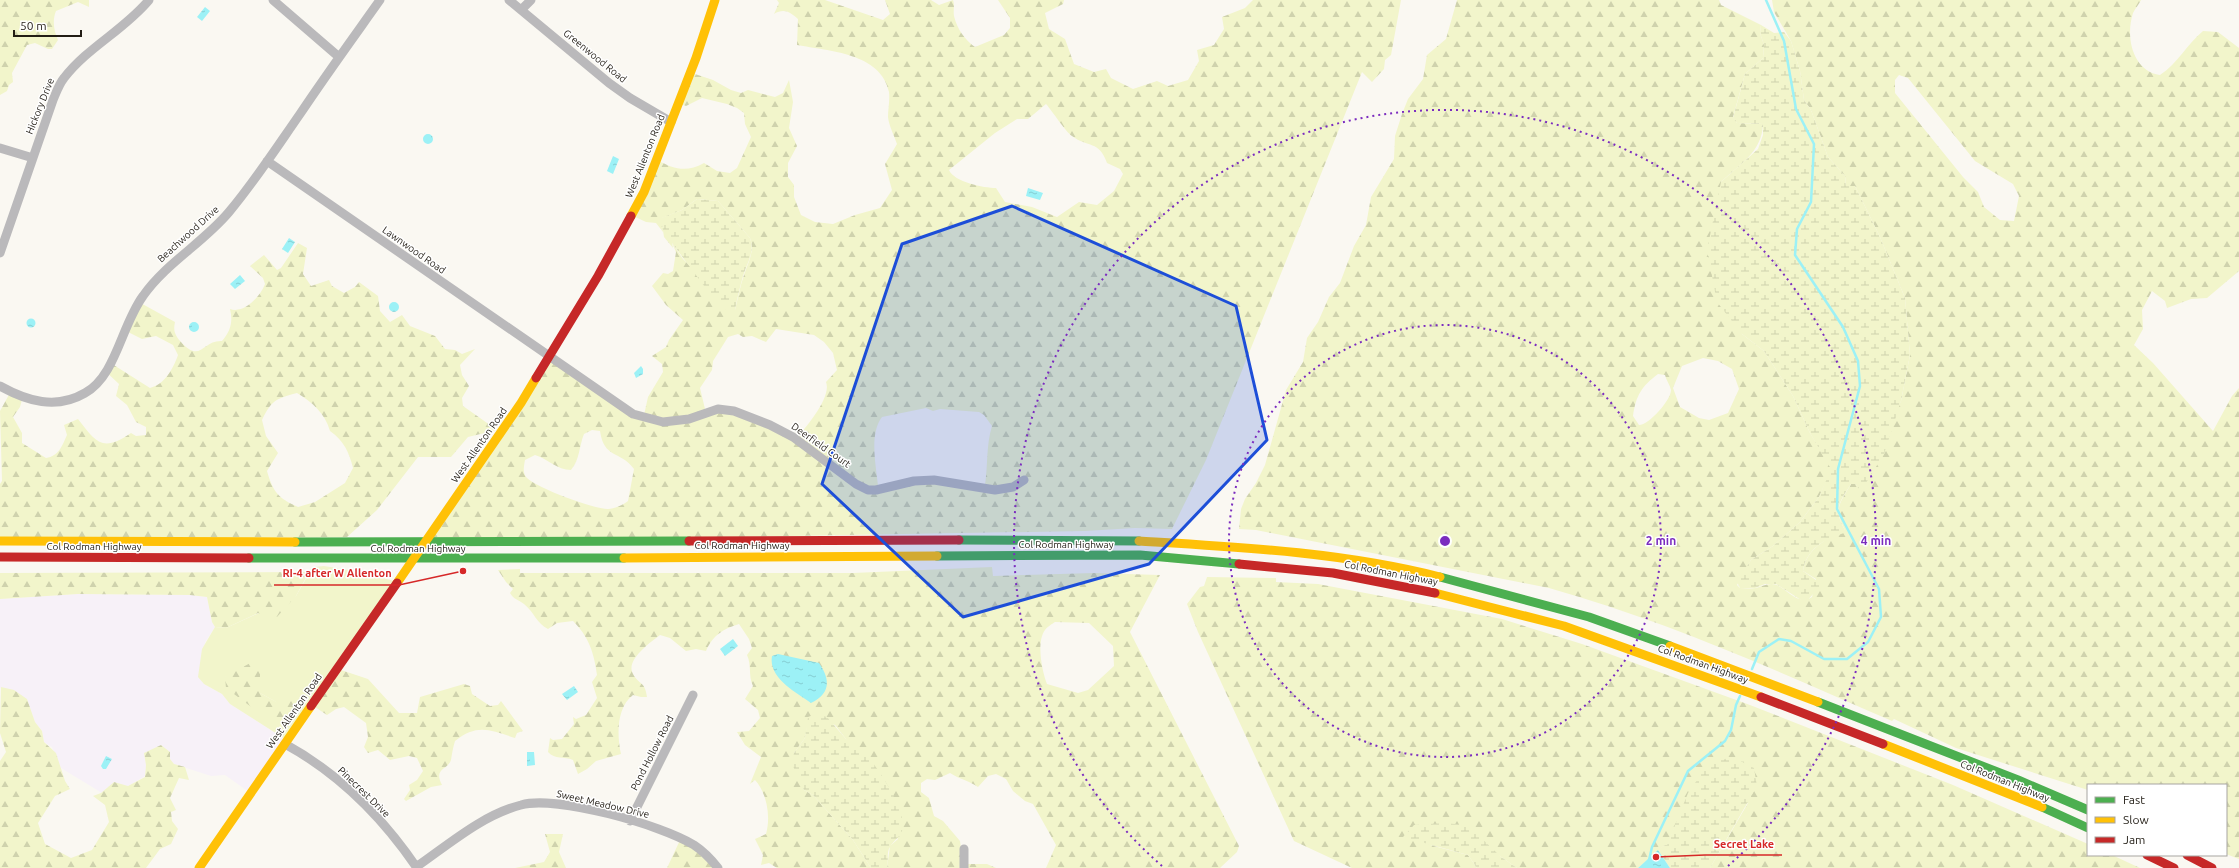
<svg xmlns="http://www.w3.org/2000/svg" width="2239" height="868" viewBox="0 0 2239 868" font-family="Ubuntu,sans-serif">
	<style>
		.commercial { fill: #f7f1f8 }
		.grass { fill: #f2f5cb; fill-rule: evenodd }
		.forest { fill: url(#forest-firs); fill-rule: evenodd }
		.wetland { fill: url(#wetland-marsh) }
		.water { fill: url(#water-ripples) }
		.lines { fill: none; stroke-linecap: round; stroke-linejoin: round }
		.stream { stroke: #9cf1f6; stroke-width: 2.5 }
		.street { stroke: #bab9bb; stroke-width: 9 }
		.fast { stroke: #4caf50; stroke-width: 9 }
		.slow { stroke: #ffc107; stroke-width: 9 }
		.jam { stroke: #c62828; stroke-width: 9 }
		.marked { fill: #1d4ed8; fill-opacity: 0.2; stroke: #1d4ed8; stroke-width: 3; stroke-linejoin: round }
		.ring { fill: none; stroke: #7b2cbf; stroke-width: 2; stroke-dasharray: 2 4 }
		.labels { text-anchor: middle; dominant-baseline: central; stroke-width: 3; stroke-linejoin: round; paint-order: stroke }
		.street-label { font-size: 10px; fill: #221d15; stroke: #fff }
		.centre { fill: #7b2cbf; stroke: #fff; stroke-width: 2 }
		.ring-label { font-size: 12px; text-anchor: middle; font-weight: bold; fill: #7b2cbf; stroke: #fff; stroke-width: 3; stroke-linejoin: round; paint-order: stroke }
		.leader { fill: none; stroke: #d62828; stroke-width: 1.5 }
		.callout-dot { fill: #d62828; stroke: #fff; stroke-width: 1.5 }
		.callout-label { font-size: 11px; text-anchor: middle; font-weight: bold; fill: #d62828; stroke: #fff; stroke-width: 3; stroke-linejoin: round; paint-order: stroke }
	</style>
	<defs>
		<pattern id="forest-firs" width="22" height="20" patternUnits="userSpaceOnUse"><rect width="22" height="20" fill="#f2f5cb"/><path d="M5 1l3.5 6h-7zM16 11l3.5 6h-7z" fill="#cfd2ad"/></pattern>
		<pattern id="wetland-marsh" width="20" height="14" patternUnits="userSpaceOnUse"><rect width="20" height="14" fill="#f2f5cb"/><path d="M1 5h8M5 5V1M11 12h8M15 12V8" fill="none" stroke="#cfd2ad"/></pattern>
		<pattern id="water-ripples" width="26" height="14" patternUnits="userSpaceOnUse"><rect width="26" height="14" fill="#9cf1f6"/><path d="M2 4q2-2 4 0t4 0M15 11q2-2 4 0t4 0" fill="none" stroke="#86ced2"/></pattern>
	</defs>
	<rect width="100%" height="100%" fill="#faf8f2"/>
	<path class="commercial" d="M78,594l112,1 17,2 5,25 3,5 -10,15 -1,42 18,10 8,10 55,35 -36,53 -24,-17 -14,1 -37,-12 -4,-5 -26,-6 2,12 -1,11 -17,10 -26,7 -41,-25 -9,-21 -8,-5 -2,-11 -7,-9 -8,-23 -27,-11v-89z"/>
	<path class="grass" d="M324,566l37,6 33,9 -109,158 -55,-35 -8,-10 -18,-10 -6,-7 4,-28 13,-22 11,1 70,-32 15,-26 3,-3zM260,672v21l18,10 -53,-26z"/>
	<path class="forest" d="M0,0h89v7l-11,-5 -22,9c-4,10 -2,20 2,29l-6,9h-4l-13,-6 -8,2 -15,28 1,9 -4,3 -2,6 -7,4z
		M777,0h48l58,20 7,-6 -5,-14h46l8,5 14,-5c2,6 0,10 1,16 3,13 11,24 21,31l29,-12 6,-7v-10l-12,-18h66l-1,4 -18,9 4,16 16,10 9,25 20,8 12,-3 5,9 22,11 24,-8 11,5 20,-6 11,-19 -2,-11 17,-5 10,-16 -2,-12 23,-9 8,-8h148l-10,55 -6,5 -1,9 -12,13 -10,-10 -156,388 -34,69 -37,-1 -50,3 -656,11 116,-184 59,39 40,18 4,-18 15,-25 -1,-8 -10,-8 14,-9 3,-7 14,-20 -17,-15 -14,-19 11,-13 5,1 5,-3 3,-19 -4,-9 11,16 52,51c3,-12 5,-24 9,-35 4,-13 11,-23 6,-37l-32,-37 -21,-2 -15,11 -20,8 1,14 -7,-9 -10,-1 -17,-8 28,-54c17,9 29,13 47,3l13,8 13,2 7,-5 14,-31 -6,-13 -1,-11 -7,-5 -10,-4 -25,-6 -16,8 -10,-4 13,-30 24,8 18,10 10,3 7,-3 27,7 8,-4 6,-13 4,22 -4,26 8,18 -9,17v14l6,8v12l7,18 14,7 18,2 22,-9 25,-7 12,-18 -7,-26 12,-20c-3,-9 -8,-18 -9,-27 0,-8 2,-17 1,-25 -8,-39 -60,-41 -92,-47l1,-26c-8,-7 -14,-11 -24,-5l5,-11zM1046,104c7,8 19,27 26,32 16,12 27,4 35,27l13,6 3,5 -9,17 -17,14 -18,-3 -22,15 -25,-10 -27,-5 -9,-14c-12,0 -42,-6 -47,-18l46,-37 22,-14h11zM776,329l38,6 10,7 9,11 4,17 -11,12c6,15 -20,45 -29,56l-61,-27 -31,-2 -5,-21 12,-18 1,-9 15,-24 10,-3 5,3 9,-1 14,6zM926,408l7,3 7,-2 39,3 5,3 8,11c-6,19 -4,40 -7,59l-39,-6 -68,7c-2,-21 -9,-52 4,-69zM592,430l8,1c4,28 20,19 34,38l-6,32c-5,4 -14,8 -20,8 -15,0 -71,-21 -81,-31 -5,-5 -3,-12 -2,-18l10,-5c13,4 22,15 36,15 9,-11 8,-24 13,-36z
		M1457,0h262l2,5 40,20 -1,8 4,12 -1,13 -18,16 -12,43 4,6 26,1c-1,28 -23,40 -42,58l21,152 22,17 29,45 17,37 22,36 -13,28 -19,25 -27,24 -22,14 -14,25 3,3c5,0 11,1 16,0 7,-2 13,-6 21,-3 12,6 22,21 35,12l4,-18 -13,-8c3,-22 24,-33 42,-41 -12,-22 -5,-27 6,-46h4l6,6 40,-89 9,-46 -5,-57 -25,-61 -25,-51h-9l-1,-10 -17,-19 -17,-47 -7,-10 -4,-29 -9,-30 -17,-29 -2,-12h369c-2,4 -6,9 -8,13 -8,25 0,58 27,62 18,-12 27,-31 43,-44l15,1 21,16v223l-32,27 -16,1 -24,9 -2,-7 -13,-10 -10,19 1,19 -9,16 19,18 60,68 19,-35 7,-8v471l-13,-5v-69h-138v5l-132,-42 -62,-29 -2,2c-112,-49 -225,-100 -343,-133l-293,-58 -17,-1 2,-20 4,-10 11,-16 9,-18 21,-75 17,-28 4,-24 11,-16 11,-25 11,-14 14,-37 12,-21 5,-28 23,-38 1,-23 7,-22 6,-15 15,-20 4,-24 19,-16zM1899,75l9,3 67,83 38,23 6,12 -5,25 -14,-1 -16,-13 -6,-15 -15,-15 -68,-84v-13zM1703,358l15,3 14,8 7,20 -11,24 -19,7 -10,-2 -19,-11 -7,-19 9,-22zM1658,374l7,1c1,5 5,10 6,15 0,10 -22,35 -32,35l-6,-9c3,-21 9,-30 25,-42z
		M298,243l9,5 -4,26 8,12 18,-6 3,6 12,7 11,-6 4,-5 19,14 2,15 10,11 12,-7 8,11 25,10 10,13 10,1 7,4 13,-5 -15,16 2,10 7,11 -7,12 1,8 34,24 -29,7 -17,20h-33l-41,53 -30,27 -347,5v-58l2,-3 -2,-70 11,-20 12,5 -3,11 -7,10 9,16v10l24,15c13,-2 16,-12 21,-23l-3,-10 14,-6c18,23 24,34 53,14l5,3 10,-1v-8l-10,-5 -9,-17 -11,-9 3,-12 -15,-14 5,-8 41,26c15,-4 23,-19 28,-33l-5,-10 -17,-9 -14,3 -18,-9 13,-29 38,21c-2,9 0,13 6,20 20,22 21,-2 41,-1 9,-10 11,-20 8,-32 14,5 30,-12 35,-25l-2,-6 -13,-12 14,-11 13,15 4,-2zM297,393c15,9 28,20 33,38 14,10 19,21 23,37l-8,15 -30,19 -17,5c-20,-9 -25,-15 -31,-36l11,-18 -12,-17 -4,-16c10,-20 13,-21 35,-27z
		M992,567l1,9 101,-3 66,2 -30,57 109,214 -2,6 -17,16h-174l10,-23 -23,-41 -8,-3 -12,-10 -7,-12 -10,-5 -8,2 -10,11c-8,-6 -19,-8 -28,-14l-15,7 -8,-1 -6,4v9l8,6 5,18 9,5 17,20 3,23h24l9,4h-109l3,-22 8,-7 -52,-100 -11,-14 -26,-8 -4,21 -11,15 10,37 9,5 40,45 18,28h-94l-8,-5 -8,2 2,-10 -8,-16 11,-5c5,-17 1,-41 -11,-54l-5,4 11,-27 -16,-12 -8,-13 12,-1 11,-13 -2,-8 -13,-11 8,-13c-5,-10 -1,-20 -6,-31l5,-7 -3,-9 -10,-15c-16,5 -26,11 -33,27l-10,-2 -10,2 -16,-13 -10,-3c-9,7 -35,25 -27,39 6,11 12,7 14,23h-6l-8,-2c-17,13 -16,41 -12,59l-25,7 -9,8 -9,5 -5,-14c-9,-4 -18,0 -25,-8l2,-14 3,2 9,-1 12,-15 -1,-7 3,2 10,-4 11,-17 -5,-16 5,-7c-3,-22 -8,-38 -24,-54l-16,2 -9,6c-11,-5 -14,-17 -24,-25 -6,-5 -10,-4 -14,-11l3,-4 -7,-7 -8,-12 22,-1v4h333zM1055,622l34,1 24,23 1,20 -26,24 -10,3 -31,-9c-5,-13 -11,-42 -2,-54 2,-3 7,-6 10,-8z
		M309,572l-13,24 -20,22 -18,-5 -32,15 -11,-1 -3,-5 -5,-25 -17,-2 -112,-1 -78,5v-26z
		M1207,577l69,1v4l42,2 184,35 80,25 168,61 203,80 135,59v11h24l28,13h-430l38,-65 -72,21 -9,22 -2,-1 -27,23h-121l-17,-12 -70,-11 38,10 9,13h-125l-58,-27 -96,-209 -11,-28 13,-17 4,-1z
		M252,662l8,10v21l18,10 16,-3 6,17 -18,4 -28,-12 -28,-21 -1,-11z
		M335,668l33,11 31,34h18l3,-16 44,-13 6,2 2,8 18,12 8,-1 3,-4 22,30 -6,2 -2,5c-24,-8 -38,-15 -60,3 -2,6 -3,13 -4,19 -3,10 -18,8 -9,25l-11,2 -25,14 -2,-2 6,-9 -1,-5 8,-5 6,-9 -6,-13 -8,-2 -19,4 -12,-10 -10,3 -4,-6 4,-10 -2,-14 -22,-16 -8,2 -9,6 -15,-10z
		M1,687l13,3 13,9 8,23 7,9 2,11 12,11 9,28 5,8 -15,7 -17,27 7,21 26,14 21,-8 17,-28 -4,-17 -12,-9 8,-3 13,-11 14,4 17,-9 1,-12 -2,-12 17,-8 9,7v7l4,5 11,3 4,13 -10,-2 -9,20 6,12 -5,2 1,9 6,8 -7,15 -11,5 -14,19h-146v-107l6,-9 -6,-19z
		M545,834h18l-4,18 7,16h-51l29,-6 6,-10z
		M681,838l40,30h-54z"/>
	<path class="wetland" d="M1761,25l13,8 10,-1 7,9 9,30 4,29 7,10 17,47 17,19 1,10h9l25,51 25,61 5,57 -9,46 -17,53 -23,37 -6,-7h-4c-12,19 -18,25 -6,46l-1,3c-19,6 -38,16 -41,38l13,9 4,6 -13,15 -6,-1 -25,-16h-11l-10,4h-15l-3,-6 14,-22 22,-14 27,-24 19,-25 12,-28 -21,-36 -17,-37 -29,-45 -22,-17 -25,-32 -10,-52 14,-68 37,-33 5,-14v-11l-26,-1 -4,-5 12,-44 18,-16 1,-13 -4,-12z
		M697,199l21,2 32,37c5,15 -3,25 -7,38 -3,11 -6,23 -8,34l-10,-1 -9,-7 -44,-59 1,5 -9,-11 -3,-19 21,-8z
		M816,714l11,3 19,22c21,6 56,64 57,85 0,13 -8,14 -13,23 -4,6 -1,14 -3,21h-16l-18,-28 -40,-45 -9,-5 -12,-26 2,-11 11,-15 3,-21z
		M1733,757l21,11 3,18 -47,82h-40l-12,-18 7,-5h2l21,-52 21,-30z
		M1443,823l25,2 32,31 17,12h-40l-9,-13 -65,-18 11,-12z"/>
	<path class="water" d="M205,7l5,4 -8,10 -5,-4z
		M423 139a5 5 0 1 1 10 0a5 5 0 1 1-10 0Z
		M613,156l6,3 -6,15 -6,-3z
		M1028,188l15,5 -3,7 -14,-4z
		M289,238l6,4 -7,11 -6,-4z
		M240,275l5,6 -10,8 -5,-5z
		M389 307a5 5 0 1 1 10 0a5 5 0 1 1-10 0Z
		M26.5 323a4.5 4.5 0 1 1 9 0a4.5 4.5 0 1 1-9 0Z
		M189 327a5 5 0 1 1 10 0a5 5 0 1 1-10 0Z
		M641,366l2,3v5l-7,4 -2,-5z
		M733,639l5,7 -13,10 -5,-7z
		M778,654l41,9c12,17 11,31 -8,40 -15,-11 -43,-25 -39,-47z
		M574,686l4,6 -11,8 -5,-6z
		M527,752h7l1,13 -8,1z
		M106,756l6,3 -6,10h-3l-2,-3z
		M1658,850l12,18h-32z"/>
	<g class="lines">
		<path class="stream" d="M1752,669l7,-17 20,-13 12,2 33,18h23l21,-17 13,-25 -2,-28 -42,-80 1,-40 22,-83 -2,-25 -15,-34 -48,-72 2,-26 14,-27 3,-58 -18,-35 -12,-68 -18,-41
			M1649,860l3,-13 36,-76 37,-30 6,-11 5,-25 4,-9"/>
		<path class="street" d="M273,0l66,57
			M509,0l100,83 21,15 41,24
			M521,10l10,-10
			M0,148l33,10
			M267,161l366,253 30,8 26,-3 29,-10 16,2 36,14 23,12 63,47 12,6h8l38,-9 20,-1 61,10 18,-3 11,-7
			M0,253l53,-153c3,-7 6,-16 11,-22 24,-31 60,-48 85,-78
			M0,386c27,15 56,24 85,7 31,-17 36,-67 58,-97 23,-33 60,-53 86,-84 26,-31 48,-65 71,-98 26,-39 53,-76 80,-114
			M285,744c53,29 98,74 132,124
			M630,821l63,-126
			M964,849v19
			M416,867c32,-22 66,-52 105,-62 35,-10 141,20 173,40 9,6 17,14 24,23"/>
		<path class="fast" d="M959,540l180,1
			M295,542l394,-1
			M937,556l203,-1 99,9
			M249,558h375
			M1440,577l149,40 81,29
			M1818,702l200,78 70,30
			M2042,807l46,21"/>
		<path class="slow" d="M631,216l13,-24 52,-134 19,-58
			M0,541l295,1
			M1139,541c100,6 203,11 301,36
			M624,558l313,-2
			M397,583l124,-180 15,-25
			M1435,593l129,33 197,71
			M1670,646l148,56
			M1883,744l159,63
			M199,868l112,-162"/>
		<path class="jam" d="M536,378l62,-102 33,-60
			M689,541l270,-1
			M0,557l249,1
			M1239,564l94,9 102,20
			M1761,697l122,47
			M311,706l86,-123
			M2147,855l27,13
			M2187,855l25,13"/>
	</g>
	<path class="marked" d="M1012,206l224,100 31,134 -118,124 -186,53 -141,-133 80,-240z"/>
	<g class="ring">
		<circle cx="1445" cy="541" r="216"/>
		<path d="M1162 866A431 431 0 1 1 1728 866"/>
	</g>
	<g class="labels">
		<g class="street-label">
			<text transform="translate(595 56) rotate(39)">Greenwood Road</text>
			<text transform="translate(40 106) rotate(-68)">Hickory Drive</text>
			<text transform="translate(645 156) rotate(-68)">West Allenton Road</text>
			<text transform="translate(188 234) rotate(-42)">Beachwood Drive</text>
			<text transform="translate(414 250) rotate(35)">Lawnwood Road</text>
			<text transform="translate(479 445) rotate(-55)">West Allenton Road</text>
			<text transform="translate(821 445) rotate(35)">Deerfield Court</text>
			<text x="1066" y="544">Col Rodman Highway</text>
			<text x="742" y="545">Col Rodman Highway</text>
			<text x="94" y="546">Col Rodman Highway</text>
			<text x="418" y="548">Col Rodman Highway</text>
			<text transform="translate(1391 573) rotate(11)">Col Rodman Highway</text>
			<text transform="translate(1703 664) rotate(20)">Col Rodman Highway</text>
			<text transform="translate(294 711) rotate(-55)">West Allenton Road</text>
			<text transform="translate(652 753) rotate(-63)">Pond Hollow Road</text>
			<text transform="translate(2005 781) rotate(22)">Col Rodman Highway</text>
			<text transform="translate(364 792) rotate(44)">Pinecrest Drive</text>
			<text transform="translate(603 804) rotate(13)">Sweet Meadow Drive</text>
		</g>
	</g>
	<circle cx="1445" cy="541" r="6" class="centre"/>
	<g class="ring-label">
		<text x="1661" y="545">2 min</text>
		<text x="1876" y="545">4 min</text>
	</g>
	<path class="leader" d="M463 571L399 585H274M1656 857L1705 855H1782"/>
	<g class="callout-dot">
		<circle cx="463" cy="571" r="4"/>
		<circle cx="1656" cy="857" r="4"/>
	</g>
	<g class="callout-label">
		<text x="337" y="577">RI-4 after W Allenton</text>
		<text x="1744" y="848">Secret Lake</text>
	</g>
	<rect x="2087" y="784" width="140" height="72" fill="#ffffff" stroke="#a7a5a1"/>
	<rect x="2095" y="797" width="20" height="6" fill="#4caf50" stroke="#a7a5a1"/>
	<text x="2123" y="804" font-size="12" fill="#221d15">Fast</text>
	<rect x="2095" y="817" width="20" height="6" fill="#ffc107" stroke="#a7a5a1"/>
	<text x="2123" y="824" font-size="12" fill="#221d15">Slow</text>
	<rect x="2095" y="837" width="20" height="6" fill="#c62828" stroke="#a7a5a1"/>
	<text x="2123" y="844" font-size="12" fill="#221d15">Jam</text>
	<path d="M14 30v6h67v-6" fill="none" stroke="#221d15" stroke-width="2"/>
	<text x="20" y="30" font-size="12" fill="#221d15" stroke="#ffffff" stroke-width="3" paint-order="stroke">50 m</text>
</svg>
